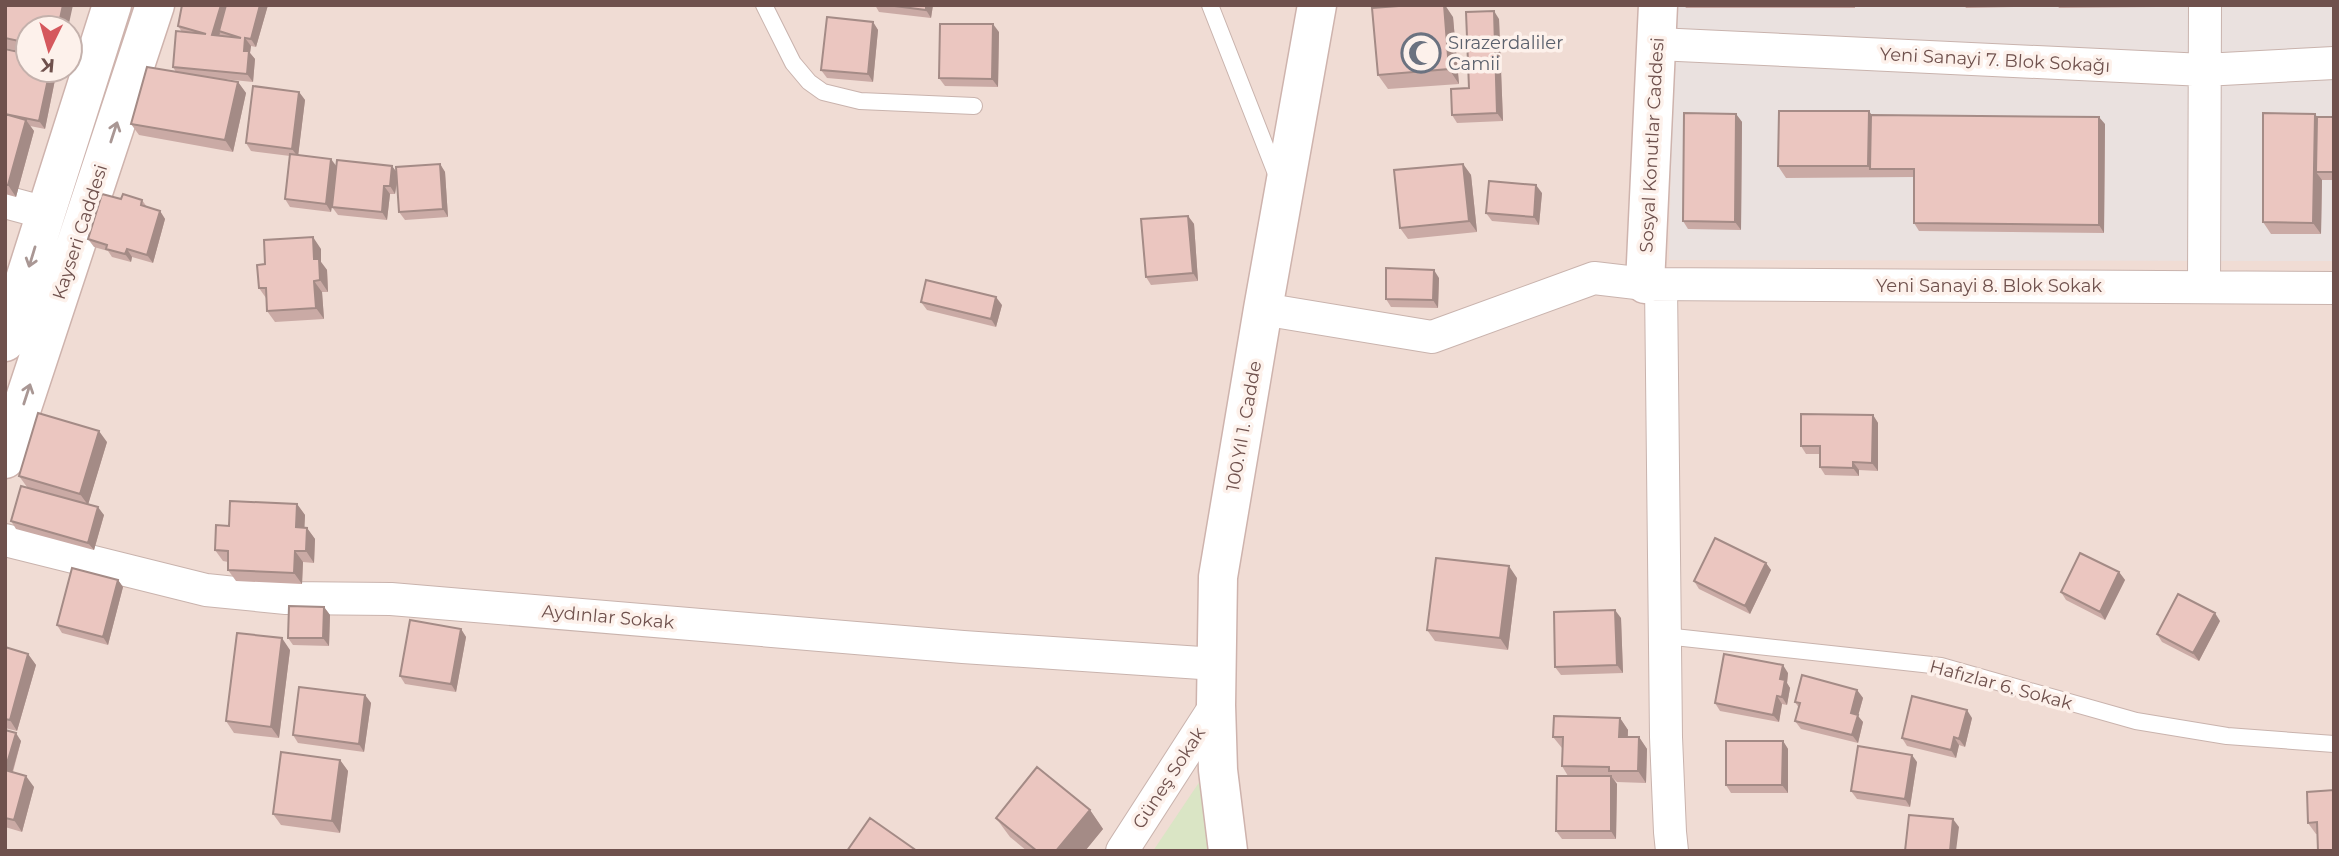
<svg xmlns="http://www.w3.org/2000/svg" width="2339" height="856" viewBox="0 0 2339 856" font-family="Montserrat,sans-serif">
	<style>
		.residential { fill: #f0dcd4; fill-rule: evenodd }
		.industrial { fill: #eae1df }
		.green { fill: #dae5c5 }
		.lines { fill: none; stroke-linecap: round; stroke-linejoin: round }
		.lane-casing { stroke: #c9b3ad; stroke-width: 18 }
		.street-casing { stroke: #c9b3ad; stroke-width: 34 }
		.secondary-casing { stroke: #ceb3ad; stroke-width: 41 }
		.lane { stroke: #fff; stroke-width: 16 }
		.street { stroke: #fff; stroke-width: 32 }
		.secondary { stroke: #fff; stroke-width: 38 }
		.wall { fill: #caaaa5 }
		.shaded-wall { fill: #a48b86 }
		.building { fill: #ebc6c0; stroke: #a48b86; stroke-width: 2 }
		.oneway { stroke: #a99794 }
		.labels { text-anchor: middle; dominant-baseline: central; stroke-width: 7; stroke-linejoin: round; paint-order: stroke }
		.worship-label { font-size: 18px; fill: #5b616d; stroke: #fdf1eb; text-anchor: start }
		.street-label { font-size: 18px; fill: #6f514d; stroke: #fdf1eb }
	</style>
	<rect width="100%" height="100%" fill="#f9ece5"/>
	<path class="residential" d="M5,5h2329v846h-2329zM28,28h42v42h-42z"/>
	<path class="industrial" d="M1674,5h660v256l-665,-1z"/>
	<path class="green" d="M1200,781l8,70h-55z"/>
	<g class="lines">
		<g class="lane-casing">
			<path id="lane" d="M764,5l29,58 16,19 14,10 37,9 114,5
				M1210,5l67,171
				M1665,636l276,30 195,55 91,15 107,8"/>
		</g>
		<g class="street-casing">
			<path id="street" d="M1657,44l547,26 130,-7
				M5,202l41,11
				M1661,284l5,453 4,95 2,19
				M2204,287l1,-282
				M1263,309l169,28 162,-59 51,6 689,4
				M5,540l201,50 80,8 105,1 572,48 253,17
				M1122,851l94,-146"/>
		</g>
		<g class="secondary-casing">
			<path id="secondary" d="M1645,284l13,-279
				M5,342l107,-337
				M5,459l150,-454
				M1228,851l-10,-81 -2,-65 2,-128 45,-268 54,-304"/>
		</g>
		<use href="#lane" class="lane"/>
		<use href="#street" class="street"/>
		<use href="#secondary" class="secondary"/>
	</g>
	<path class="wall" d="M5,5l23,23v25l-23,-5z
		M268,5l-12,42 -5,-1 -1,7 5,6 -2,23 -30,-3 15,3 8,11 -13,59 -94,-17 -8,-11 45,-52 -3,-5 9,-35 -4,-6z
		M875,5h58l-2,13 -52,-6z
		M1684,5h171v3h-169z
		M1964,5h50v2l-48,1z
		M2057,5h99v2l-97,1z
		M2271,5h63v2h-62z
		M1453,17l6,67 -71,5 -10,-14z
		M1499,19l4,102 -46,2 -5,-8 17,-27z
		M873,22l5,8 -5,52 -46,-4 -6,-8z
		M999,32l-1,55 -53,-1 -6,-8z
		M5,49l23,21h29l-12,59 -15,-3 4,5 -18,66 -11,-3z
		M299,92l6,8 -7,55 38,11h56l4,6 44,-8 5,8 3,45 -43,3 -6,-8 -2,-30 -2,12h-5l-3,26 -49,-5 -6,-8 1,-8 -2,13 -41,-5 -5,-8 5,-43 -39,-5 -5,-8z
		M1869,111l2,4 234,9 -1,109 -185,-2 -5,-8v-46l-128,1 -8,-12z
		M1736,114l6,8 -1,108 -53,-1 -5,-8z
		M2317,117h17v63h-12l-1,54h-50l-8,-12z
		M1463,164l8,11 6,57 -69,7 -8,-11z
		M1542,193l-3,32 -47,-4 -6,-8z
		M121,199l21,1 5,7 13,4 5,8 -12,44 -21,-6 -1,5 -19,-5 -4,-6 -14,-4 -6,-8z
		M1188,216l6,8 4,57 -47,4 -5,-8z
		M321,249v13l6,8 1,22h-6l2,27 -49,3 -8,-11 -1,-13 -7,-10 6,-24z
		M1439,278l-1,30 -47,-1 -5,-8z
		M921,302l81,3 -6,22 -69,-17z
		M1873,415l5,8v48l-19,-1v6l-34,-1 -5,-8v-13h-14l-5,-8z
		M107,442l-19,62 16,11 -10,35 -78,-21 -5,-8 16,-34 -8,-11z
		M297,504l8,11 -1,13h3l8,11 -1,24 -11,-1 -1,22 -66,-3 -8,-11v-8l-5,-1 -8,-11 14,-24z
		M1766,563l5,7 -21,44 -51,-25 -5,-8z
		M2119,572l6,8 -20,40 -39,-20 -5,-8z
		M1517,578l-9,72 -73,-9 -8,-11z
		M118,580l5,7 -15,58 -46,-12 -5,-8z
		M324,607l6,8 -1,31 -36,-1 -5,-7z
		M1621,618l2,55 -62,2 -6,-8z
		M2220,621l-21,40 -37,-19 -5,-8z
		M461,629l5,8 -10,55 -51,-8 -5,-8z
		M5,647l23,7 8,11 -19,66 -12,-3z
		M290,650l-11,88 -45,-5 -8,-12z
		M1788,673l-1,10 3,5 -3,17 -5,-1 -3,18 -59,-11 -5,-8z
		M1857,690l6,8 -5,18 5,6 -5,21 -57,-14 -6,-8 4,-13 -4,-6z
		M365,695l6,8 -7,49 -66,-9 -5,-8z
		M1620,718l8,12v7h11l8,12 -1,34 -29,-1 -3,-3 3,5 -1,55h-54l-6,-8 12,-55 -6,-10v-18l-9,-11z
		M1972,718l-7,29 -6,-2 -3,13 -49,-12 -5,-8z
		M5,730l16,11 -8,31 21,15 -12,45 -17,-5z
		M1783,741l5,8v44h-57l-5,-8z
		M340,760l8,11 -8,62 -59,-8 -8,-11z
		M1917,762l-7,45 -53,-8 -6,-8z
		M2334,790l-17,44h-1l-8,-11z
		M1090,810l13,19 -18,22h-58l-17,-14 -14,-19z"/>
	<path class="shaded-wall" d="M63,5h10l-5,23h-10z
		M221,5h8l-10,26 1,2 -3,9 -5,-7z
		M260,5h8l-12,42 -5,-8z
		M926,5h7l-2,13 -5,-8z
		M1444,5h1l8,12 6,67 -10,-15z
		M1494,11l5,8 4,102 -6,-8z
		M873,22l5,8 -5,52 -5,-8z
		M993,24l6,8 -1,55 -6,-8z
		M245,38l6,8 -1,7 5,6 -2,23 -6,-8 -3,-23z
		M50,70h7l-12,59 -6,-8z
		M238,82l8,11 -13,59 -8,-12z
		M299,92l6,8 -7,57 -6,-8z
		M1869,111l8,12 -7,46 -2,-3z
		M1736,114l6,8 -1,108 -6,-8z
		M2315,114l8,11 -7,47 6,8 -1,54 -8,-11z
		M2099,117l6,7 -1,109 -5,-8z
		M26,120l8,11 -18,66 -8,-12z
		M331,159l6,8 -6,45 -5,-8z
		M440,164l5,8 3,45 -5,-8z
		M1463,164l8,11 6,57 -8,-11z
		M392,166l6,8 -3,20 -5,-8z
		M1536,185l6,8 -3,32 -5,-8z
		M384,186l6,8 -3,26 -5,-8z
		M160,211l5,8 -12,44 -6,-8z
		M1188,216l6,8 4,57 -5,-8z
		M313,237l8,12v13l6,8 1,22 -8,-12 -6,-21z
		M127,249l5,8 -1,5 -6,-8z
		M1434,270l5,8 -1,30 -5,-8z
		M314,281l8,11 2,27 -8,-11z
		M996,297l6,8 -6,22 -5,-8z
		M1873,415l5,8v48l-6,-8z
		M99,431l8,11 -19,63 -8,-11z
		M1853,462l6,8v6l-6,-8z
		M297,504l8,11 -1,24 -8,-12z
		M98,507l6,8 -10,35 -6,-7z
		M307,528l8,11 -1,24 -8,-12z
		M295,551l8,11 -1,22 -8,-11z
		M1766,563l5,7 -21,44 -5,-8z
		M1509,566l8,12 -9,72 -8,-12z
		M2119,572l6,8 -20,40 -5,-8z
		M118,580l5,7 -15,58 -5,-8z
		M324,607l6,8 -1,31 -6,-8z
		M1615,610l6,8 2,55 -6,-8z
		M2215,613l5,8 -21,40 -6,-8z
		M461,629l5,8 -10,55 -5,-8z
		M282,638l8,12 -11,88 -8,-11z
		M28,654l8,11 -19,66 -7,-11z
		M1783,665l5,8 -1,10 3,5 -3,17 -5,-8 -2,-18z
		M1857,690l6,8 -5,18 5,6 -5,21 -6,-8 -1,-22z
		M365,695l6,8 -7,49 -5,-8z
		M1777,696l5,8 -3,18 -6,-7z
		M1967,710l5,8 -7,29 -6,-8z
		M1620,718l8,12 -1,18 -8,-11z
		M16,733l5,8 -11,39 -5,-9z
		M1639,737l8,12 -1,34 -8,-12z
		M1954,737l5,8 -3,13 -5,-8z
		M1783,741l5,8v44l-6,-8z
		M1912,755l5,7 -7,45 -5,-8z
		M340,760l8,11 -8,62 -8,-12z
		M26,776l8,11 -12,45 -8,-12z
		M1611,776l6,8 -1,55 -5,-8z
		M1090,810l13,19 -18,22h-29z
		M1953,819l6,8 -3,24h-6z"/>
	<path class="building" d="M5,5h58l-5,23h-30v15l-23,-5z
		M182,5h39l-9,30 29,3 -22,-7 7,-26h34l-9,34 -6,-1 -1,13h5l-2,23 -74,-7 3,-36 30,3 -28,-8z
		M887,5h39v5z
		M1412,5h32l5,64 -71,6 -6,-67z
		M1494,11l3,102 -45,2 -1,-26 18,-1 -3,-76z
		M827,17l46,5 -5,52 -47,-4z
		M940,24h53l-1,55 -53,-1z
		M5,49l23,5v16h22l-11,51 -34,-7z
		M147,67l91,15 -13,58 -94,-16z
		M253,86l46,6 -7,57 -46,-6z
		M1779,111h90l-1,55h-90z
		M1684,113l52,1 -1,108 -52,-1z
		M2263,113l52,1 -2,109 -50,-1z
		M5,114l21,6 -18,65h-3z
		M1871,115l228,2v108l-185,-2v-54h-44z
		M2317,117h17v55h-18z
		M290,154l41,5 -5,45 -41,-5z
		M337,160l55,6 -2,20h-6l-2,26 -50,-5z
		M440,164l3,45 -44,3 -3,-45z
		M1463,164l6,57 -69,7 -6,-58z
		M1489,181l47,4 -2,32 -48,-4z
		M102,194l19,5 2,-5 19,6 -1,5 19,6 -13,44 -20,-6 -2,5 -19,-5 1,-4 -19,-6z
		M1188,216l5,57 -47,4 -5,-58z
		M313,237l1,22h5l1,21 -6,1 2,27 -49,3 -1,-23h-7l-2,-23 8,-1 -1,-24z
		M1386,268l48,2 -1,30 -47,-1z
		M926,280l70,17 -5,22 -70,-17z
		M38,413l61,18 -19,63 -61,-18z
		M1801,414l72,1 -1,48 -19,-1v6l-33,-1v-21h-19z
		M21,486l77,21 -10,36 -77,-22z
		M230,501l67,3 -1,23 11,1 -1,23h-11l-1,22 -66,-3v-19l-13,-1 1,-25 13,1z
		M1715,538l51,25 -21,43 -51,-25z
		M2080,553l39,19 -19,40 -39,-20z
		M1436,558l73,8 -9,72 -73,-8z
		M72,568l46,12 -15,57 -46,-12z
		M2178,594l37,19 -22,40 -36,-19z
		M289,606l35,1 -1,31h-35z
		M1615,610l2,55 -62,2 -1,-55z
		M410,620l51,9 -10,55 -51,-8z
		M237,633l45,5 -11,89 -45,-6z
		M5,647l23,7 -18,66 -5,-1z
		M1724,654l59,11 -3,14 5,1 -3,17 -5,-1 -4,19 -58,-12z
		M1802,675l55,15 -6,23 7,2 -6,20 -57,-14 5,-18 -5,-1z
		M299,687l66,8 -6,49 -66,-9z
		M1912,696l55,14 -8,29 -5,-2 -3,13 -49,-12z
		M1554,716l66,2 -1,19h20l-1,34h-29v-4l-47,-1 1,-29h-10z
		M5,730l11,3 -11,37z
		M1726,741h57l-1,44h-56z
		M1858,746l54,9 -7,44 -54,-8z
		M281,752l59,8 -8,61 -59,-7z
		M1037,767l53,43 -34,41h-19l-41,-33z
		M5,770l21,6 -12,44 -9,-2z
		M1557,776h54v55h-55z
		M2334,790v61h-16l-1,-29 -9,1 -1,-31z
		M1909,815l44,4 -3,32h-45z
		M870,818l47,33h-70z"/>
	<defs><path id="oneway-shaft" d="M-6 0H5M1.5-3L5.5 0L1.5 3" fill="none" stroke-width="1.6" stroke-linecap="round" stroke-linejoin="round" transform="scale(1.75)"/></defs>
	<g class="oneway">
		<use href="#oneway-shaft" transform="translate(114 132) rotate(-72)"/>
		<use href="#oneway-shaft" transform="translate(32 257) rotate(107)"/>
		<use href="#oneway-shaft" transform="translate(27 394) rotate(-72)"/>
	</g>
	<defs>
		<g id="mosque-ring" transform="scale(2.0125)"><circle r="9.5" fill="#fdf1eb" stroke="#6b7280" stroke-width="1.5"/><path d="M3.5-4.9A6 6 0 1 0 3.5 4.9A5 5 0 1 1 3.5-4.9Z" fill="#6b7280"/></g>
	</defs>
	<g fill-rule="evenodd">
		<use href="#mosque-ring" x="1421" y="53"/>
	</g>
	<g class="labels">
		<g class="worship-label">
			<text x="1448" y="43">Sırazerdaliler<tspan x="1448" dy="21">Camii</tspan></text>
		</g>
		<g class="street-label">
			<text transform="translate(1995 60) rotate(3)">Yeni Sanayi 7. Blok Sokağı</text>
			<text transform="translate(1652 145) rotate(-87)">Sosyal Konutlar Caddesi</text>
			<text transform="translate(80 232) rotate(-72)">Kayseri Caddesi</text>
			<text x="1989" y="286">Yeni Sanayi 8. Blok Sokak</text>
			<text transform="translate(1244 426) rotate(-80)">100.Yıl 1. Cadde</text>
			<text transform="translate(608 617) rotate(5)">Aydınlar Sokak</text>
			<text transform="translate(2001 685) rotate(15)">Hafızlar 6. Sokak</text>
			<text transform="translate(1169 778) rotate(-57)">Güneş Sokak</text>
		</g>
	</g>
	<rect width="2339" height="856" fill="none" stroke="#6f514d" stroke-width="14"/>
	<g transform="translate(49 49) rotate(185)"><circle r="33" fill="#fdf1eb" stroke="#c4b1ac" stroke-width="2"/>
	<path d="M0-5L12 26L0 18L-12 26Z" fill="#d5585d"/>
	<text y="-10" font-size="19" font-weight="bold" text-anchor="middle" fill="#6f514d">K</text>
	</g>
</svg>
